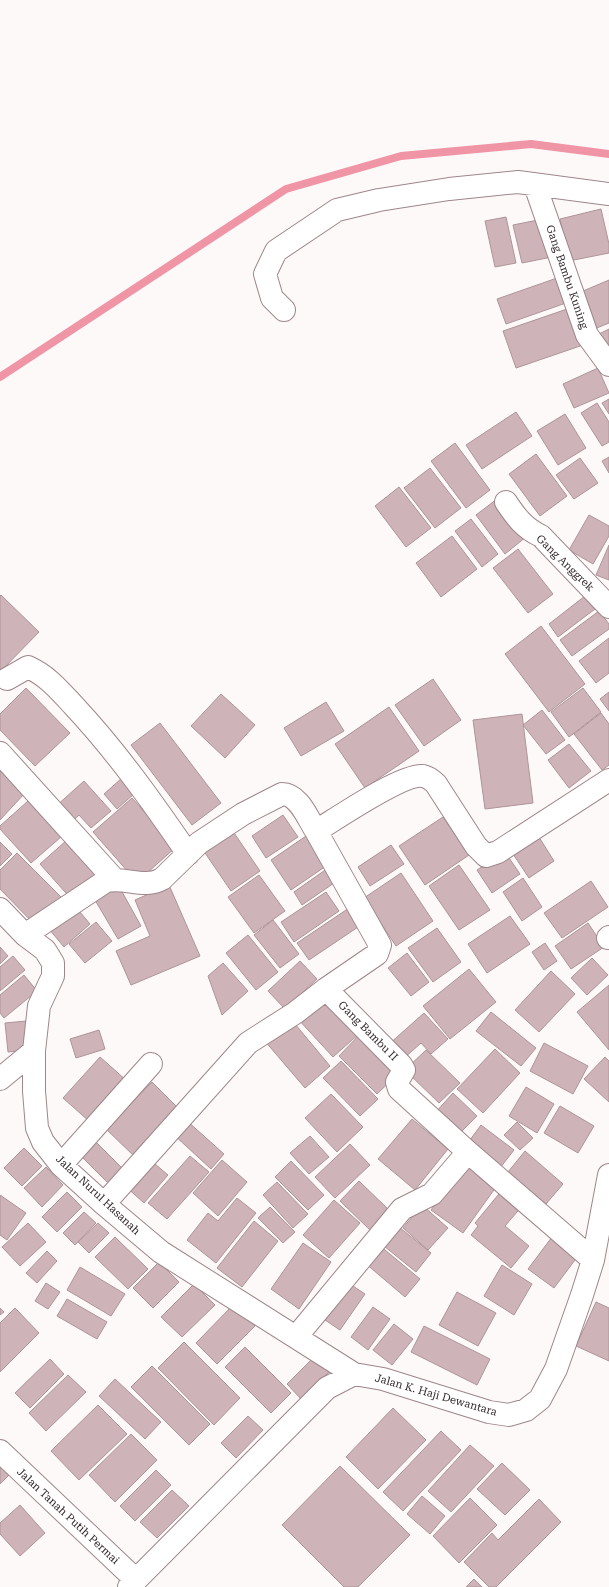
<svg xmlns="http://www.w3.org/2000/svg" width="609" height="1587" viewBox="0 0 609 1587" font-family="'Roboto Serif',serif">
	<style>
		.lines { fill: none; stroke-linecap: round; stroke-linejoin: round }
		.stream { stroke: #f095a5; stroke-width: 8 }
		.building { fill: #ceb4b8; stroke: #ad9498 }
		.minor-casing { stroke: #9e868a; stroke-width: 24 }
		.minor { stroke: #fff; stroke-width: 22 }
		.labels { text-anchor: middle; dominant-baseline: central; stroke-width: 4; stroke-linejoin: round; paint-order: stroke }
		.street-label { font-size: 11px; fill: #322829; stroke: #fff }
	</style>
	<rect width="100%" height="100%" fill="#fef9f9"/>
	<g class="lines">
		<path class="stream" d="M0,377l286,-188 115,-33 130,-12 78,10"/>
	</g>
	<path class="building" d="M601,209l8,35v9l-40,8 -9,-42z
		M506,217l10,46 -21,4 -10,-46z
		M543,219l9,38 -30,6 -9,-38z
		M557,278l9,25 -60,21 -9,-25z
		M609,280v43l-17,7 -16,-36z
		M570,308l13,37 -67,23 -13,-37z
		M609,329v27l-12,-21z
		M598,368l11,25 -35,15 -11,-24z
		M609,399v15l-7,-11z
		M597,403l12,19v20l-7,4 -21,-33z
		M516,412l16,24 -50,33 -16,-24z
		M565,414l21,34 -28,17 -21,-34z
		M455,443l35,47 -24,18 -35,-47z
		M536,454l31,42 -27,20 -31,-42z
		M609,457v16l-7,-12z
		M580,458l18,25 -24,16 -18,-24z
		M430,468l31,40 -26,20 -31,-40z
		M399,487l32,41 -25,19 -31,-41z
		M497,499l29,38 -21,17 -29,-39z
		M589,515l20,11v10l-16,28 -24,-14z
		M471,519l27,35 -16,13 -27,-36z
		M452,536l25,33 -36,28 -25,-34z
		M609,545v35l-13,-5z
		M518,549l35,45 -25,19 -35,-45z
		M1,595l38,37 -39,40v-76z
		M585,596l10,13 -37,28 -9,-13z
		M599,611l10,13v5l-37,27 -12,-16z
		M541,626l44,58 -36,28 -44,-58z
		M609,638v35l-13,10 -17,-22z
		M433,679l28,41 -37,26 -29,-41z
		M26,688l44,45 -35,33 -35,-36v-16z
		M583,688l18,24 -32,25 -18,-25z
		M609,692v19l-9,-12z
		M221,694l34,31 -30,33 -34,-32z
		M326,702l18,29 -43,25 -17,-28z
		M389,707l30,44 -54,37 -30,-44z
		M542,710l23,30 -19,14 -23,-29z
		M601,713l8,11v41l-7,5 -28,-36z
		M522,714l11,89 -48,6 -12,-89z
		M160,723l61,80 -29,22 -61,-80z
		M569,744l22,27 -22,17 -21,-28z
		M0,770l25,23 -25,27z
		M122,778l13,15 -18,16 -13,-15z
		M84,781l27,30 -20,17 -12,-13 -9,9 -15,-17z
		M132,798l44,49 -39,35 -44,-50z
		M28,801l33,36 -30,26 -31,-34v-3z
		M283,815l15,22 -32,21 -14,-22z
		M443,817l26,38 -44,30 -26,-39z
		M230,827l30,44 -29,20 -30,-44z
		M309,834l20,30 -38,26 -20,-30z
		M537,834l17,27 -25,17 -18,-27z
		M67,840l34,39 -27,23 -34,-38z
		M0,842l12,12 -12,12z
		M391,845l13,19 -34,22 -12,-19z
		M505,852l15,22 -28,19 -15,-23z
		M17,853l46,46 -27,27 -36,-37v-19z
		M459,865l31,45 -31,20 -30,-44z
		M328,868l9,13 -35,24 -8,-13z
		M401,873l32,48 -37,25 -32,-48z
		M259,875l26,36 -31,22 -26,-36z
		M523,878l19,29 -20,14 -19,-29z
		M116,881l25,45 -23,13 -26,-44z
		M591,881l17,26 -46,31 -18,-25z
		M169,885l31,71 -69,29 -15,-34 34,-15 -15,-36z
		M326,892l13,19 -45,31 -13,-20z
		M75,906l15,18 -26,23 -15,-18z
		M349,908l12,17 -52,35 -12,-17z
		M510,916l20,28 -43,29 -19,-29z
		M273,920l26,34 -19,14 -26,-33z
		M96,922l16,19 -27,22 -16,-19z
		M588,923l16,24 -33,22 -16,-23z
		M437,928l24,34 -28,20 -25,-34z
		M248,935l30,37 -22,18 -30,-37z
		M545,943l12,18 -13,9 -12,-18z
		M0,947l8,9 -8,8z
		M407,953l22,29 -18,14 -23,-28z
		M13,956l12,14 -25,21v-24z
		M592,958l16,17 -21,20 -16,-17z
		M300,961l17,18 -32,30 -17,-18z
		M223,963l25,28 -26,24 -14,-39z
		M469,969l27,33 -46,37 -27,-33z
		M551,971l24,23 -36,38 -24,-22z
		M24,975l13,16 -33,27 -4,-5v-18z
		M609,985v65l-32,-38z
		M324,993l36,40 -27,24 -36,-39z
		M491,1012l45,36 -15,18 -45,-35z
		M424,1013l24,26 -17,15 -10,-11 -19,17 -14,-15z
		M290,1018l40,48 -25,22 -41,-48z
		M26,1021l3,29 -21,2 -3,-29z
		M99,1030l6,19 -29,9 -6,-19z
		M362,1032l39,39 -24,23 -38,-38z
		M544,1043l44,23 -15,28 -43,-23z
		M495,1049l25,24 -37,40 -26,-24z
		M426,1050l34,33 -21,20 -34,-33z
		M100,1057l27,24 -37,41 -27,-24z
		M605,1057l4,4v41l-25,-23z
		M341,1061l37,38 -18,17 -37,-38z
		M152,1082l28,28 -45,47 -29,-28z
		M526,1087l28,17 -17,29 -28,-17z
		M453,1093l24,23 -19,19 -23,-22z
		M331,1094l32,33 -26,25 -32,-34z
		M560,1106l34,20 -16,27 -34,-20z
		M412,1119l36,30 -33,41 -37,-31z
		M186,1120l38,34 -13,15 -38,-35z
		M517,1122l16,16 -13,12 -16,-15z
		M481,1125l33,25 -14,18 -33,-24z
		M310,1136l19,21 -20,17 -19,-21z
		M96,1142l27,27 -14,15 -28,-28z
		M350,1144l20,21 -35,33 -20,-21z
		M24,1148l18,18 -20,20 -18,-18z
		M525,1151l38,33 -17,20 -38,-32z
		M190,1156l19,16 -42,47 -19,-16z
		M148,1158l20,17 -24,28 -20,-18z
		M222,1160l25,22 -29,34 -25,-23z
		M291,1161l33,34 -16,15 -33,-33z
		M465,1164l31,23 -33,46 -32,-23z
		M46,1167l17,18 -21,22 -18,-19z
		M359,1181l31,30 -19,20 -31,-30z
		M277,1182l31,32 -15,14 -30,-33z
		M503,1189l20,16 -18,21 24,20 -18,22 -40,-33 7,-9 -3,-3z
		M67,1192l15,15 -25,25 -15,-15z
		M0,1195l26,18 -19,27 -7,-5z
		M237,1198l19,15 -40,50 -29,-23 21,-27 10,8z
		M334,1200l26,23 -31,35 -26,-23z
		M422,1205l26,23 -20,22 -25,-22z
		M270,1207l25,25 -12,11 -25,-25z
		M84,1212l12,11 -21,22 -12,-12z
		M254,1221l24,20 -36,46 -25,-19z
		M28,1223l18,19 -26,24 -18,-19z
		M98,1223l11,10 -20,20 -11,-11z
		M399,1227l32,26 -15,19 -32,-26z
		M555,1233l26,19 -27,36 -26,-19z
		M115,1237l33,32 -20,20 -33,-32z
		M303,1243l28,19 -32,47 -28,-20z
		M379,1245l41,34 -15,18 -40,-34z
		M47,1251l10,10 -20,22 -11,-10z
		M159,1262l20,20 -26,26 -20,-20z
		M502,1265l30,19 -18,31 -30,-19z
		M80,1267l45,27 -14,22 -44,-26z
		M46,1283l14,9 -12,17 -13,-8z
		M194,1284l21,21 -33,32 -21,-20z
		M350,1284l15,10 -25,36 -15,-10z
		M457,1292l39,21 -18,33 -39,-21z
		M67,1299l40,23 -10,17 -40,-23z
		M596,1302l13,6v53l-33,-15z
		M234,1304l21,22 -38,38 -21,-21z
		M373,1307l17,12 -22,31 -17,-13z
		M0,1308l4,4 -4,3z
		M15,1308l24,25 -39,39v-49z
		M394,1324l19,15 -21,26 -19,-15z
		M424,1326l66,33 -13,26 -66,-33z
		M184,1342l56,56 -26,27 -56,-57z
		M245,1347l46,46 -20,20 -46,-46z
		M316,1355l15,15 -30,29 -14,-15z
		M50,1359l14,15 -34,34 -15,-15z
		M152,1366l58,58 -21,21 -58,-58z
		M68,1375l18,17 -40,39 -17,-18z
		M115,1379l46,43 -16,17 -46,-43z
		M98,1405l29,29 -48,46 -28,-29z
		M393,1408l33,32 -48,49 -32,-32z
		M248,1416l15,14 -27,28 -15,-15z
		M441,1431l20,19 -58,61 -20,-19z
		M131,1434l26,26 -42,42 -26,-27z
		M470,1445l24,21 -43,46 -23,-21z
		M502,1463l28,27 -25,25 -28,-26z
		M0,1466l9,9 -9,9z
		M340,1466l70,69 -52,52h-14l-62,-62z
		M156,1470l15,15 -36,36 -15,-15z
		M172,1490l17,16 -32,32 -17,-16z
		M422,1496l23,20 -15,18 -23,-20z
		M470,1498l27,27 -38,38 -26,-27z
		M539,1499l22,23 -65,65h-7l-25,-25 28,-29 6,7z
		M20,1505l25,28 -25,23 -20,-22v-11z
		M474,1579l8,8h-16z"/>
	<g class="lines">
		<g class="minor-casing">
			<path id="minor" d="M535,185l52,150 22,30
				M284,310l-12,-12 -7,-24 11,-23 61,-41 42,-10 70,-11 69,-7 91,12
				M506,502c10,15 18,26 35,34l68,71
				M7,679l21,-12c20,9 32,24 46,39 43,46 79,97 114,148
				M0,753l114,126
				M316,831l64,114 -3,9 -51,35 75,76 3,5 -7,12 2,7 69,63 125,108
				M0,909l25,26 20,15 8,13v13l-14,30 -5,45v40l3,37 6,14 18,23 43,39 57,48 193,122
				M25,935l81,-54c20,-4 38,8 56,-2l37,-36 44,-29 39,-20c17,0 26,25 34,37 20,-12 87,-58 107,-55 5,1 9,4 13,8l40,62 10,10 12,-4 111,-72
				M608,938l1,-1
				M0,1079l34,-28
				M61,1165l90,-101
				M104,1204l144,-161 47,-30 31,-24
				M296,1337l106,-128 30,-15 36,-42
				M0,1451l136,129
				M129,1587l198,-199 27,-14 29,5 106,33 20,3 17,-5 14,-11 16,-30 26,-74 11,-35 16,-85"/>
		</g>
		<use href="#minor" class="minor"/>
	</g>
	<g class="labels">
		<g class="street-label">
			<text transform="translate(567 277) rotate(71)">Gang Bambu Kuning</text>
			<text transform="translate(565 563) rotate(44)">Gang Anggrek</text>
			<text transform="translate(368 1031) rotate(45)">Gang Bambu II</text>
			<text transform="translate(98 1195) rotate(43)">Jalan Nurul Hasanah</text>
			<text transform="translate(436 1395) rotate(16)">Jalan K. Haji Dewantara</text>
			<text transform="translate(68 1516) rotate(43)">Jalan Tanah Putih Permai</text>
		</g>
	</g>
</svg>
